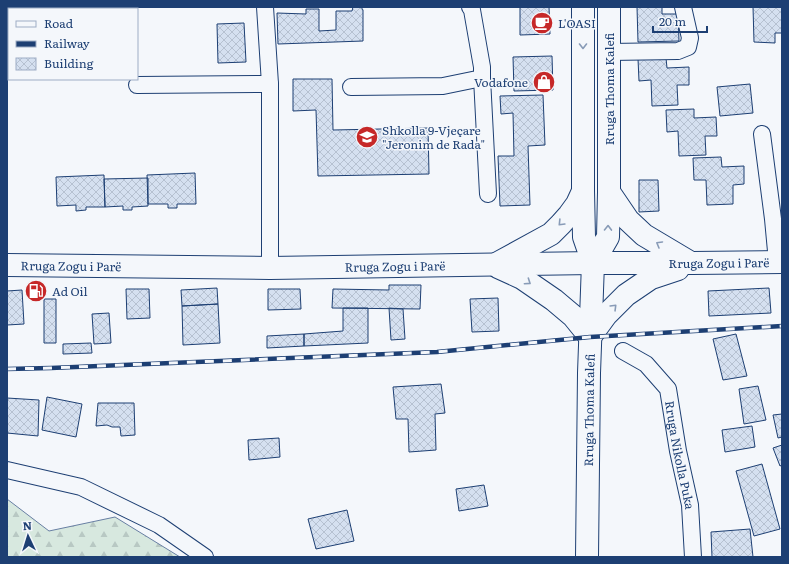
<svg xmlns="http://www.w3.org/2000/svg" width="789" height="564" viewBox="0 0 789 564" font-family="Literata,serif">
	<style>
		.forest { fill: url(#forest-firs); stroke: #687fa3 }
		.building { fill: url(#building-cross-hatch); stroke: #1d3f73 }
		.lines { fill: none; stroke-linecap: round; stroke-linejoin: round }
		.minor-casing { stroke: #1d3f73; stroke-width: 18 }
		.secondary-casing { stroke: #1d3f73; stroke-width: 24 }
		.primary-casing { stroke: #1d3f73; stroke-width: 24 }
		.minor { stroke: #f4f7fb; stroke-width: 16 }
		.secondary { stroke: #f4f7fb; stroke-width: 22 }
		.primary { stroke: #f4f7fb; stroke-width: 22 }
		.rail-casing { stroke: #1d3f73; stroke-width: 4.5 }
		.rail { stroke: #f4f7fb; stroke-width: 3; stroke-dasharray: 9; stroke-linecap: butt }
		.oneway { stroke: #889bb7 }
		.labels { text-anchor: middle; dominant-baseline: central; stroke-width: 3; stroke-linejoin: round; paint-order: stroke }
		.poi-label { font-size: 12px; fill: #1d3f73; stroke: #f4f7fb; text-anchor: start }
		.street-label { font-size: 12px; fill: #1d3f73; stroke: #f4f7fb }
	</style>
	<defs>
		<pattern id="forest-firs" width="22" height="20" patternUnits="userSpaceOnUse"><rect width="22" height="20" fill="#d7e8df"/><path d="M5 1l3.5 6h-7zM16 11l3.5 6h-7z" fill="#b8c8c3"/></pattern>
		<pattern id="building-cross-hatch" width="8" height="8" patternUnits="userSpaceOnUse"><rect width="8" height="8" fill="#d5e0f0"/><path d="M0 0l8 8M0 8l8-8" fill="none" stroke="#b6c1d1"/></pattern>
	</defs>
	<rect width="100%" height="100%" fill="#f4f7fb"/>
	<path class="forest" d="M7,499l42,32 66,-14 65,40h-173z"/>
	<path class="building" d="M353,7h8l2,3v31l-85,3 -1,-31 29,1v-5h13v22l17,-1v-19h16z
		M520,7h29l1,27 -30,1z
		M637,7h25v7h16l1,27 -41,1z
		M753,7h29v26h-7v10l-21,-1z
		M244,23l2,39 -28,1 -1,-39z
		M552,56l1,34 -39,1 -1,-34z
		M666,58l1,10 22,-1v18h-12l1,20 -26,1 -1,-26 -12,1 -1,-22z
		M293,79h39l1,51 95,-2 1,46 -111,2 -2,-66 -23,1z
		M750,84l3,29 -33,3 -3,-29z
		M543,95l2,50 -17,1 2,59 -30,1 -2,-50h16l-1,-43 -12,1 -1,-18z
		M694,109v9l22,-1 1,19h-12l1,19 -27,1 -1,-25 -11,1 -1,-22z
		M721,157l1,10 22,-1v18l-11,1v19l-26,1 -1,-25h-12l-1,-22z
		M195,173l1,31h-19v4h-9v-4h-20l-1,-29z
		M104,175l1,32h-19v3l-10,1v-6l-19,1 -1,-29z
		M148,178v28l-16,1v3h-9v-4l-18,1 -1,-28z
		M639,180h19l1,31 -20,1z
		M389,285h32l-1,24 -88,-1 1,-19 56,1z
		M217,288l1,16 -36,2 -1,-16z
		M769,288l2,25 -62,3 -1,-25z
		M126,289h23l1,29 -23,1z
		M268,289h32l1,20 -33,1z
		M22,290l2,34 -17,1v-34z
		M498,298l1,33 -27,1 -2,-33z
		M44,299h12v44h-12z
		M218,304l2,39 -37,2 -1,-39z
		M343,308h25v35l-64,3v-12l39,-3z
		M389,308l14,1 2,30 -14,1z
		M109,313l2,30 -17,1 -2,-30z
		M304,334v12l-37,2v-12z
		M736,334l11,42 -24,4 -10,-41z
		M91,343l1,10 -29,1v-10z
		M441,384l4,29 -10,1 1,36 -27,2 -1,-33h-12l-3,-32z
		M758,386l8,34 -22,4 -5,-35z
		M47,397l35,7 -6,33 -34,-7z
		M7,398l32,2 -1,36 -31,-3z
		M98,403h36l1,32 -14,1 -1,-9h-8l-5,-2 -11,1z
		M782,414v23l-4,1 -5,-23z
		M752,426l3,21 -30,5 -3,-22z
		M279,438l1,19 -31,3 -1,-20z
		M782,445v20l-2,1 -7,-18z
		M762,464l18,65 -26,7 -18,-65z
		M484,485l4,21 -29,5 -3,-22z
		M347,510l7,31 -38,8 -8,-30z
		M750,529l3,28h-41l-1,-25z"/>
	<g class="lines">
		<g class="minor-casing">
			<g id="minor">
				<path d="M265,7l5,77v184"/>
				<path d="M609,52l69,-1 10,-4 2,-9 -7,-31"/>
				<path d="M482,78l6,116"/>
				<path d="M137,85l133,-1"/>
				<path d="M351,87l92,-1 39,-8v-11l-10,-57 -2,-3"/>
				<path d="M762,134l11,85 4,43"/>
				<path id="s1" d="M623,351l23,13 22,25 10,62 12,54 3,52"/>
				<path d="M7,470l74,17 78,38 46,32"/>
			</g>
		</g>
		<g class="secondary-casing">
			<g id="secondary">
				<path id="s2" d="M587,557l2,-184 4,-110"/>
			</g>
		</g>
		<g class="primary-casing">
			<g id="primary">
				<path d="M583,7v184l1,46 9,26"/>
				<path d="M609,192l19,28 16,15 47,28"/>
				<path d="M498,263l53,-29 10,-10 8,-9 8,-11 6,-13"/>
				<path d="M593,263l15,-26 1,-45v-185"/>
				<path id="s3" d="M7,265l263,3 323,-5h99l90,-1"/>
				<path d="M498,267l24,11 32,22 19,16 17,21 16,-22 20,-20 25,-17 27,-9"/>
			</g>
		</g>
		<use href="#minor" class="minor"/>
		<use href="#secondary" class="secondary"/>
		<use href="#primary" class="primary"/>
		<g class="rail-casing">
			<path id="rail" d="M7,369l44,-1 386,-16 153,-15 192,-11"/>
		</g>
		<use href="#rail" class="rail"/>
	</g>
	<defs><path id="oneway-chevron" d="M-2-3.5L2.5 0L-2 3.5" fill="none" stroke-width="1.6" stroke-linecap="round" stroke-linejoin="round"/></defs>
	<g class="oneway">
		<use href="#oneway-chevron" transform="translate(583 46) rotate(90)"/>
		<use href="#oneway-chevron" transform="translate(561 223) rotate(134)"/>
		<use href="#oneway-chevron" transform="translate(608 228) rotate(-89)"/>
		<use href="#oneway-chevron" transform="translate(659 244) rotate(-150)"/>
		<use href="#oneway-chevron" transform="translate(528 282) rotate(34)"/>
		<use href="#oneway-chevron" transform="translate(614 307) rotate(-45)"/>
	</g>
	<defs>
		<g id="cafe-disc" transform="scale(1.15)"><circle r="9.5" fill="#c62828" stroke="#f4f7fb"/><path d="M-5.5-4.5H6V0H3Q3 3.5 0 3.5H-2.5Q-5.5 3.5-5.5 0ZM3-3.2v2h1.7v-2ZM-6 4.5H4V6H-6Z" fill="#fff"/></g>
		<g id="shop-disc" transform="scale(1.15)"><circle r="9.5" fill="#c62828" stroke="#f4f7fb"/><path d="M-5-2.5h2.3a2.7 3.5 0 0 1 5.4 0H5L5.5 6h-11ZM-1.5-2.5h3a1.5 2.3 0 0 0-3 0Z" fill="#fff"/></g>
		<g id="school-disc" transform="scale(1.15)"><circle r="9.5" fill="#c62828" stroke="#f4f7fb"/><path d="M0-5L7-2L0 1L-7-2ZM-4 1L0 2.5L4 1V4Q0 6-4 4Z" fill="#fff"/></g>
		<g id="fuel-disc" transform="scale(1.15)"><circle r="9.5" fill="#c62828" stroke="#f4f7fb"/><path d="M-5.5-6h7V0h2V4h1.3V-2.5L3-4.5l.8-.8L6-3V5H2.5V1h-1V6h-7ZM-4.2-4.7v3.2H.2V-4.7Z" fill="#fff"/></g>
	</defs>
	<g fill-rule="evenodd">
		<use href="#cafe-disc" x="542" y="23"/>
		<use href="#shop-disc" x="544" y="82"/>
		<use href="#school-disc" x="367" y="137"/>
		<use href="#fuel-disc" x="36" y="291"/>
	</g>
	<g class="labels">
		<g class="poi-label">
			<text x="558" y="23">L'OASI</text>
			<text x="528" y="82" text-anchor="end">Vodafone</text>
			<text x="382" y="130">Shkolla 9-Vjeçare<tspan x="382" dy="14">"Jeronim de Rada"</tspan></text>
			<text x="52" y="291">Ad Oil</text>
		</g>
		<g class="street-label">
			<text transform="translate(609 89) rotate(-90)">Rruga Thoma Kalefi</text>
			<text stroke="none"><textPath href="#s3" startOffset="712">Rruga Zogu i Parë</textPath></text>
			<text stroke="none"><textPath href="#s3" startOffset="64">Rruga Zogu i Parë</textPath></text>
			<text stroke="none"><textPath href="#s3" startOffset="388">Rruga Zogu i Parë</textPath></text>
			<text stroke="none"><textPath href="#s2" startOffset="147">Rruga Thoma Kalefi</textPath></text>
			<text stroke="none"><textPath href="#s1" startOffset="127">Rruga Nikolla Puka</textPath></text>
		</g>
	</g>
	<rect width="789" height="564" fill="none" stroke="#1d3f73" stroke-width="16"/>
	<rect x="8" y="8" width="130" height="72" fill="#f4f7fb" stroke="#9eadc5"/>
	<rect x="16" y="21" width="20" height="6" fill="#f4f7fb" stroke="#9eadc5"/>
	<text x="44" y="28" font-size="12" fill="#1d3f73">Road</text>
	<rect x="16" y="41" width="20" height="6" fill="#1d3f73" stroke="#9eadc5"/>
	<text x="44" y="48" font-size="12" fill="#1d3f73">Railway</text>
	<rect x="16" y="58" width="20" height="12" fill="url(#building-cross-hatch)" stroke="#9eadc5"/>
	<text x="44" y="68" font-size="12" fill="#1d3f73">Building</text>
	<g transform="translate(28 536) rotate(356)" stroke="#f4f7fb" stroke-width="3" paint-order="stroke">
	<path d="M0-3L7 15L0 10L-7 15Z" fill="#1d3f73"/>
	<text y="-6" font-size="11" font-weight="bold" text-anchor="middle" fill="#1d3f73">N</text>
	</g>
	<path d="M653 26v6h54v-6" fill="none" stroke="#1d3f73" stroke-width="2"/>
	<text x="659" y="26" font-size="12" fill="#1d3f73" stroke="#f4f7fb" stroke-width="3" paint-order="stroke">20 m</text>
</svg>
